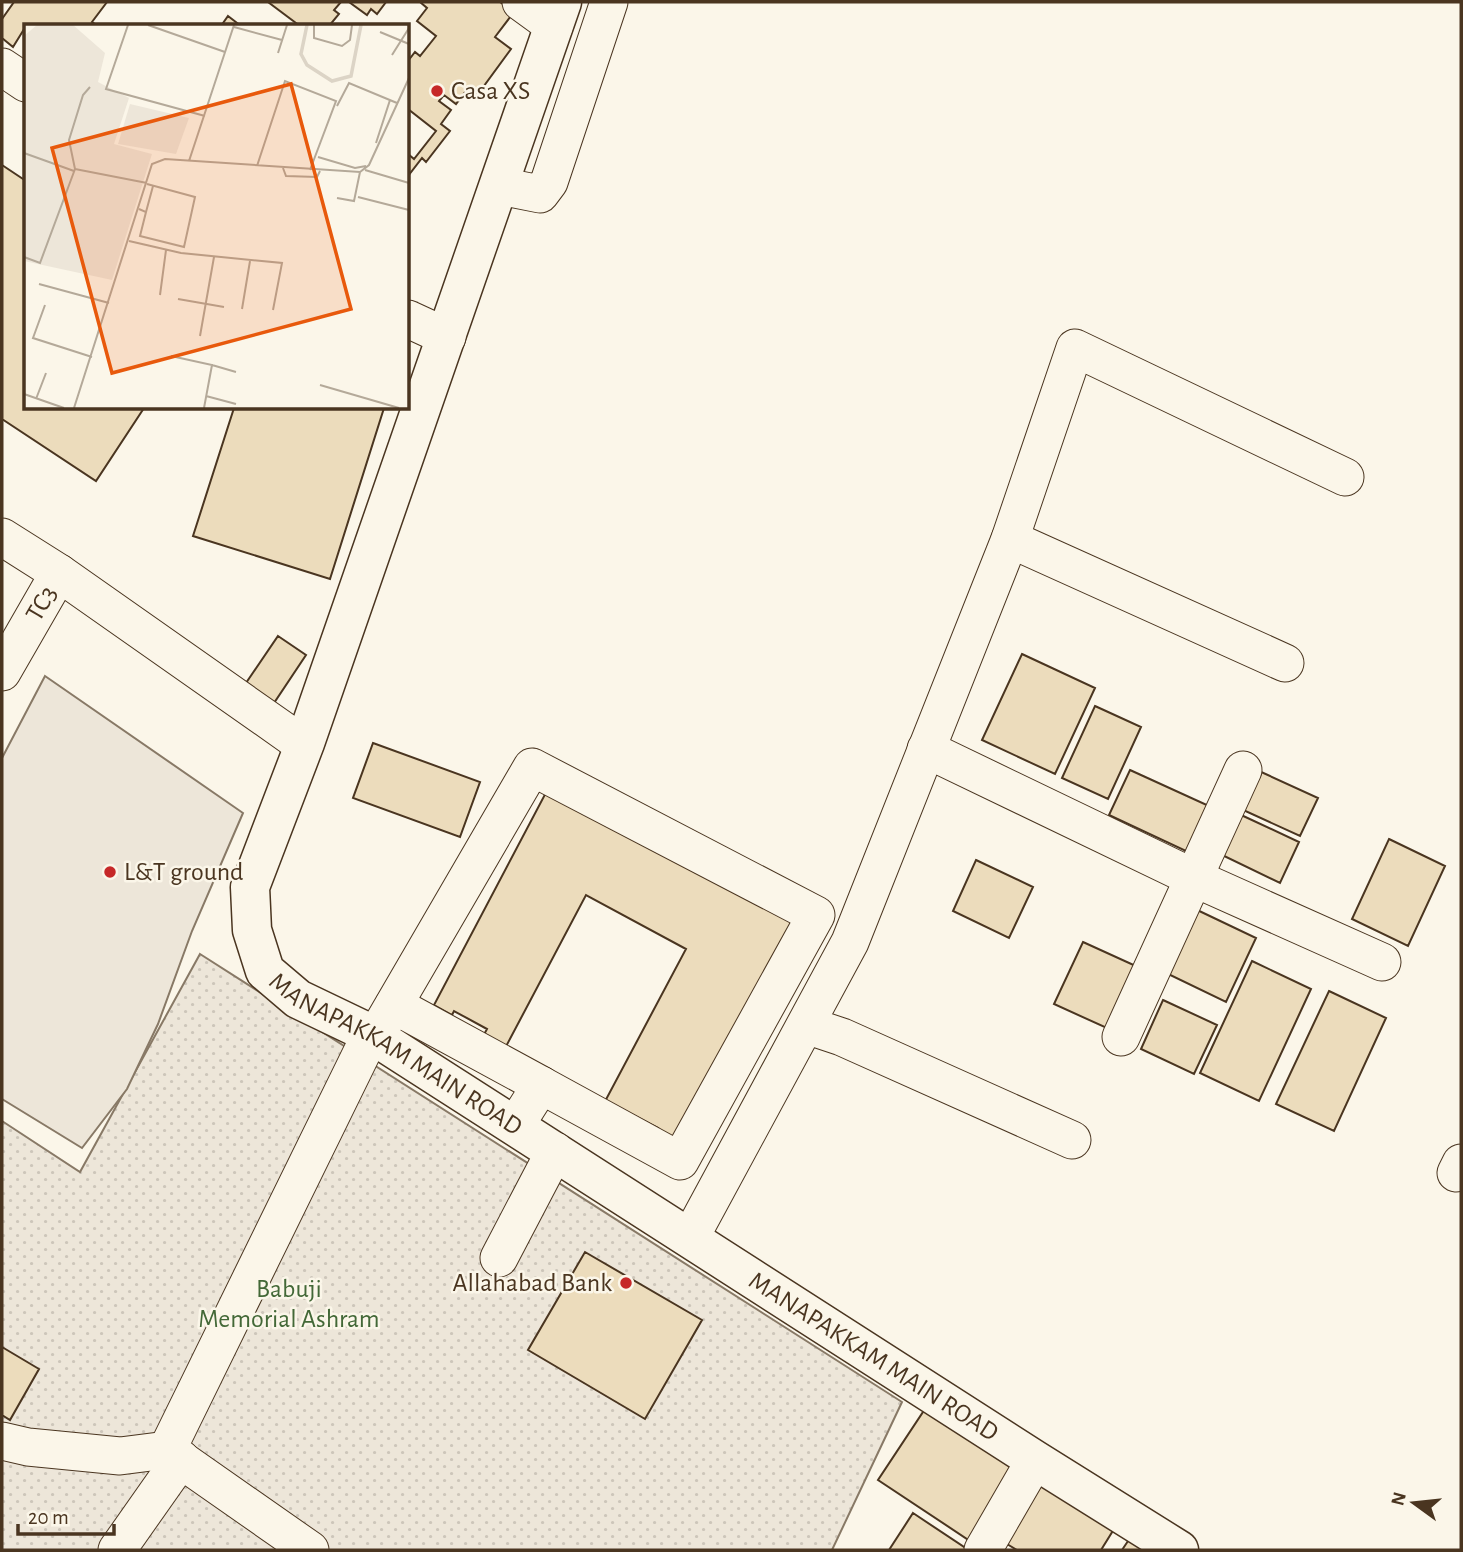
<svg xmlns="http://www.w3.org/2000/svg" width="1463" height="1552" viewBox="0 0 1463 1552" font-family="'Alegreya Sans',sans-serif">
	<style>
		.park { fill: url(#park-dots); stroke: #887966; stroke-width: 2 }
		.pitch { fill: #ede6d9; stroke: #887966; stroke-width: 2 }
		.building { fill: #ecdcbc; stroke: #4a3520; stroke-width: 2 }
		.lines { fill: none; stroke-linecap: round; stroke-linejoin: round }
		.minor-casing { stroke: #4a3520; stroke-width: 39 }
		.major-casing { stroke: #4a3520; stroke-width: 41 }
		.minor { stroke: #fbf6e9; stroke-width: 37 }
		.major { stroke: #fbf6e9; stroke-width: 38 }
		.poi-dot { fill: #c62828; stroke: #fbf6e9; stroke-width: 2.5 }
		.labels { text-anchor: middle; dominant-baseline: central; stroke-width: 5; stroke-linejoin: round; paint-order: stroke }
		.poi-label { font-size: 26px; fill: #4a3520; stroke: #fbf6e9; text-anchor: start }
		.street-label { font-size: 26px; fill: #4a3520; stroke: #fbf6e9 }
		.park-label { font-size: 26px; fill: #436837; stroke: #fbf6e9 }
		.inset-river { fill: none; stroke: #dcd4c6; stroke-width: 3.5 }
		.inset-road { fill: none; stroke: #b4a999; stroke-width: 2 }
		.view { fill: #e8590c; fill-opacity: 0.15; stroke: #e8590c; stroke-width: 3.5 }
		.inset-edge { fill: none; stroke: #4a3520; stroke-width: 3.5 }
	</style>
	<defs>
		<pattern id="park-dots" width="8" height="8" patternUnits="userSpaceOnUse" patternTransform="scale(1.75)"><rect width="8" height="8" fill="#ede6d9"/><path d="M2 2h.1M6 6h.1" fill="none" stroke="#cdc6ba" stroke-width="1.8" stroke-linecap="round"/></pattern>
	</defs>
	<rect width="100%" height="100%" fill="#fbf6e9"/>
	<path class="park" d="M200,954l702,448 -70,148h-830v-429l78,51z"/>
	<path class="pitch" d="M45,676l198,137 -51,118 -34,93 -31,65 -45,59 -80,-49v-341z"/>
	<path class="building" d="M14,2h93l-15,20 6,4h-72l-13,21 -11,-9v-19z
		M268,2h73l-7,8 5,4 -10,12h-29z
		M349,2h37l-9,12 -6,-5 -4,6z
		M420,2h80l14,10 -19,25 16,12 -33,45 -9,-7 -13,17 -12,-9 -5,6 12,9 -10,14 9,7 -24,31 -4,-4 -14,18v-22l6,5 22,-28 -28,-22v-48l7,-9 5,4 16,-20 -19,-15 10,-13z
		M228,16l13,10h-20z
		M2,165l24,16v227h118l-48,73 -94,-62z
		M234,408h150l-54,171 -137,-43z
		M278,636l28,19 -32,48 -28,-20z
		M1022,654l73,34 -40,86 -73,-34z
		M1095,706l46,21 -33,72 -46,-21z
		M373,743l107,39 -20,55 -107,-39z
		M1130,770l79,36 -21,46 -79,-37z
		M1259,771l59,27 -18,38 -59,-27z
		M551,783l250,133 -123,233 -24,-13 4,-8 -31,-16 -25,-5 84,-158 -100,-54 -84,159 -22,-12 7,-13 -33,-18 -2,4 -18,-10z
		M1239,814l60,28 -19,41 -60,-29z
		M1389,839l56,27 -37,80 -56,-27z
		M976,860l57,27 -24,51 -56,-27z
		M1193,908l63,30 -30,64 -62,-30z
		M1083,942l55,25 -29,62 -55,-25z
		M1252,961l59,28 -52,112 -59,-28z
		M1329,991l57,27 -52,113 -58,-27z
		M1163,1000l54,25 -23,49 -53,-25z
		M585,1252l117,68 -57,99 -117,-69z
		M2,1347l37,22 -29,51 -8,-5z
		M927,1406l92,60 -49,75 -92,-61z
		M1035,1479l79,50 -13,21h-84l-20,-12z
		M913,1513l54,36 -1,1h-77z
		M1130,1538l19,12h-27z"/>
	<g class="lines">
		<g class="minor-casing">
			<g id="minor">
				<path d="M521,2l33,24"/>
				<path d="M2,67l24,16"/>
				<path d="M500,186l40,8 9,-12 60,-180"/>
				<path d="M408,319l39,18"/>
				<path d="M2,537l57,36 232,163 14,7"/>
				<path d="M1010,539l275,124"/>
				<path id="s1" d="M2,672l57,-99"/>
				<path d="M926,749l266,128 190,85"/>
				<path d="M394,1005l147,80"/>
				<path d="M806,1025l36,12 230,103"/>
				<path d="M375,1037l157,-270 284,148 -136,246 -139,-76 -26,41"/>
				<path d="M1121,1037l122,-267"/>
				<path d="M1456,1173l5,-10"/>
				<path d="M690,1238l160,-296 160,-403 65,-191 270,129"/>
				<path d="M499,1258l56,-107"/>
				<path d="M2,1441l26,6 92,9 47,-6 143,100"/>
				<path d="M167,1450l204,-416"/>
				<path d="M117,1550l64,-91"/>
				<path d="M983,1550l52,-90"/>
			</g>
		</g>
		<g class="major-casing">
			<g id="major">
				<path id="s2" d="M562,2l-257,741 -55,144 2,43 13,41 33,28 73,35 664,426 144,90"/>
			</g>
		</g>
		<use href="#minor" class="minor"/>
		<use href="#major" class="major"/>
	</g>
	<g class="poi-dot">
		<circle cx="437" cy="91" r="7"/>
		<circle cx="110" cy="872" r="7"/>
		<circle cx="626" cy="1283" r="7"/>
	</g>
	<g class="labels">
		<g class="poi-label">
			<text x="451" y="91">Casa XS</text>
			<text x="124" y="872">L&amp;T ground</text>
			<text x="612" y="1283" text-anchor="end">Allahabad Bank</text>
		</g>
		<g class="street-label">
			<text stroke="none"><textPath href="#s1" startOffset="79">TC3</textPath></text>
			<text stroke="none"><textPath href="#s2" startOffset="1180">MANAPAKKAM MAIN ROAD</textPath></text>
			<text stroke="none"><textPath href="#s2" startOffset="1746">MANAPAKKAM MAIN ROAD</textPath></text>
		</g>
		<g class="park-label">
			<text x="289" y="1289">Babuji<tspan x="289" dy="30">Memorial Ashram</tspan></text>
		</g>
	</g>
	<g transform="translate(24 24)">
		<rect width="385" height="385" fill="#fbf6e9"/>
		<path d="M13,1h36l32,28 -7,29 31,16 -15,46 38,10 -40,126 -88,-19v-225z" fill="#ede6d9"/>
		<path d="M106,80l59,14 -13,36 -58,-10z" fill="#ede6d9"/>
		<path class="inset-river" d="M283,1l-6,29 6,11 25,16 19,-5 10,-51"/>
		<path class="inset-road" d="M104,1l-22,64 99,27M124,1l77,27M290,1v13l28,8 8,-6 2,-15M210,3l48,13M356,8l29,12M254,29l9,-28M368,31l17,-27M313,82l12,-23 48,20M352,119l14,-43M0,129l50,18M294,133l37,11 11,-2M165,137l45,-136M233,142l28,-85 51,20 -26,69M259,144l3,8 31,1 3,-6M51,145l72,14M341,146l44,13M334,173l51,13M313,174l17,3 6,-29M115,185l7,3 -6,24 44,11 11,-50 -48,-13M122,188l7,-26M105,217l52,12 101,10 -9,47M0,233l16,6 35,-94 -6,-29 14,-45 7,-8M15,260l70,19M136,271l6,-45M154,275l46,8M21,281l-12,33 59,19M218,285l8,-48M176,312l14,-79M147,332l41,9 -8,43M188,341l24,7M296,361l79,23M0,370l40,14M182,372l30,8M12,375l10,-26M50,384l78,-244 13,-5 195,13 9,-7 40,-87"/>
		<path class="view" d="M267,60l60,225 -239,64 -60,-225z"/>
		<rect width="385" height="385" class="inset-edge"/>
	</g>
	<rect width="1463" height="1552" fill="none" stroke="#4a3520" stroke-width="7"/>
	<g transform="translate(1414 1503) rotate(285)" stroke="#fbf6e9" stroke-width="5" paint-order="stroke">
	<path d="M0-5L12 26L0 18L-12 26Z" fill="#4a3520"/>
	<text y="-10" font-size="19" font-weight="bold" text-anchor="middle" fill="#4a3520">N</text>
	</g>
	<path d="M18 1524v10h96v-10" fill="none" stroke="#4a3520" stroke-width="3.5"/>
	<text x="28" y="1524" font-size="21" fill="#4a3520" stroke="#fbf6e9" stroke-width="5" paint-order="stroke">20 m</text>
</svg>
